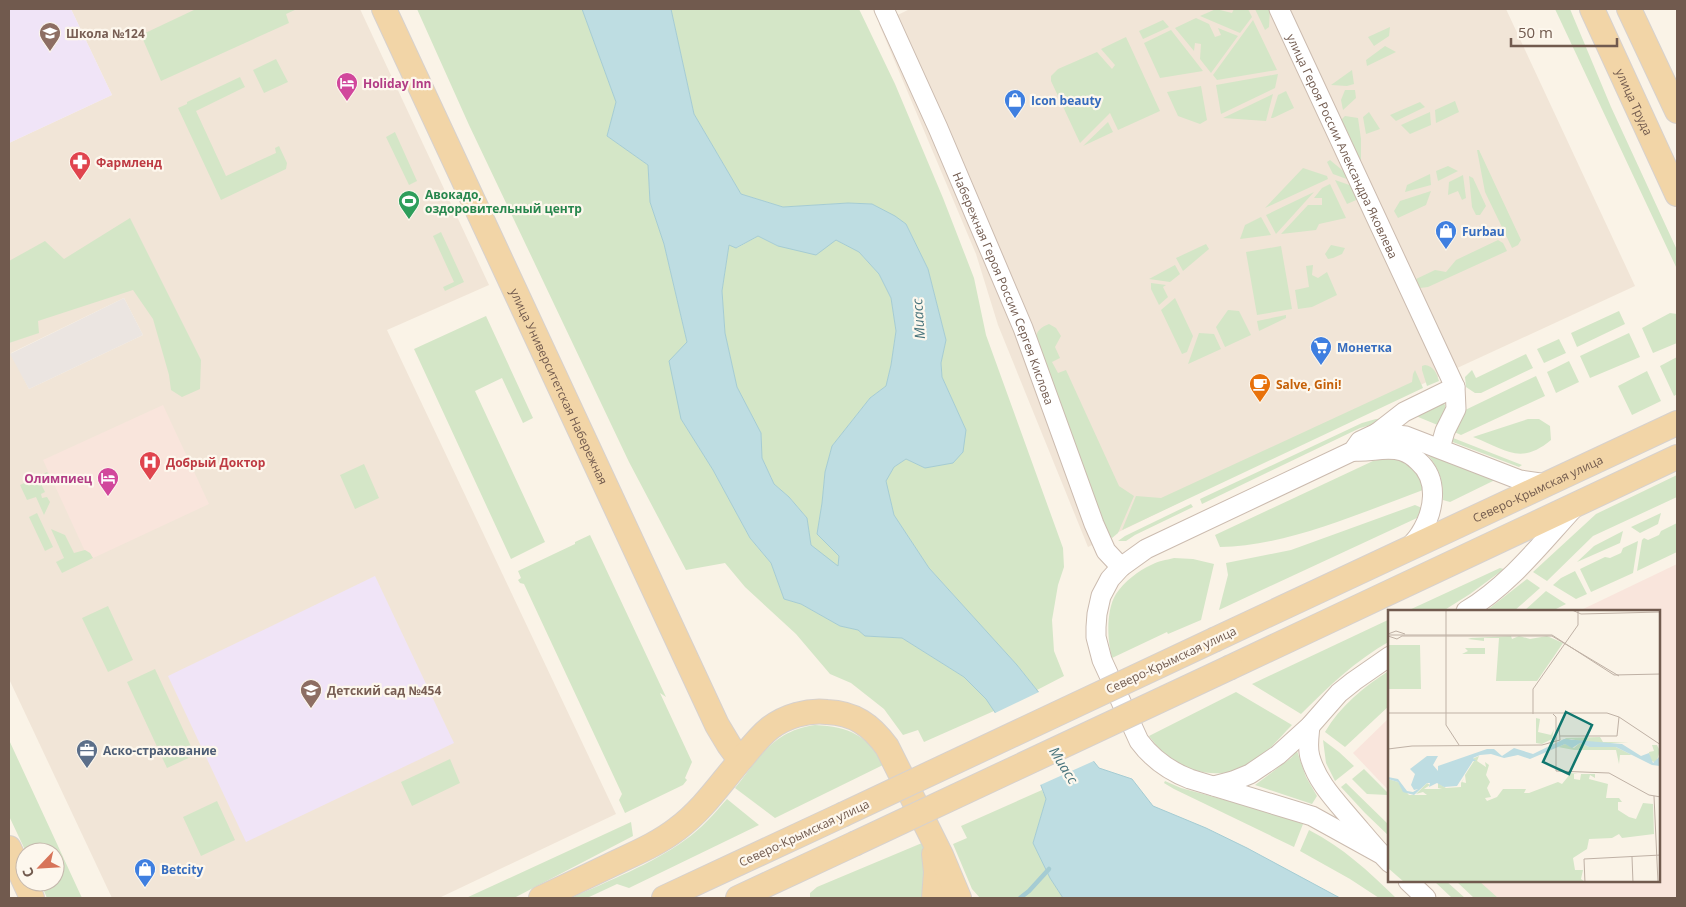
<svg xmlns="http://www.w3.org/2000/svg" width="1686" height="907" viewBox="0 0 1686 907" font-family="'Open Sans',sans-serif">
	<style>
		.residential { fill: #f1e5d7; fill-rule: evenodd }
		.commercial { fill: #f9e5dc }
		.industrial { fill: #ebe5e1 }
		.education { fill: #f0e4f7 }
		.green { fill: #d4e6c7 }
		.water { fill: #bedde2; stroke: #a5ccd3; fill-rule: evenodd }
		.pier { fill: #faf3e7 }
		.lines { fill: none; stroke-linecap: round; stroke-linejoin: round }
		.stream { stroke: #a5ccd3; stroke-width: 4.5 }
		.minor-casing { stroke: #cbbbaf; stroke-width: 21 }
		.major-casing { stroke: #d7d1cd; stroke-width: 26 }
		.minor { stroke: #fff; stroke-width: 19 }
		.major { stroke: #f2d5a7; stroke-width: 24 }
		.major-bridge-casing { stroke: #d7d1cd; stroke-width: 26; stroke-linecap: butt }
		.major-bridge { stroke: #f2d5a7; stroke-width: 24 }
		.labels { text-anchor: middle; dominant-baseline: central; stroke-width: 4.5; stroke-linejoin: round; paint-order: stroke }
		.education-label { font-size: 12px; font-weight: bold; fill: #785e54; stroke: #fdf7ed; text-anchor: start }
		.hotel-label { font-size: 12px; font-weight: bold; fill: #b23c85; stroke: #fdf7ed; text-anchor: start }
		.shop-label { font-size: 12px; font-weight: bold; fill: #366cbe; stroke: #fdf7ed; text-anchor: start }
		.street-label { font-size: 12px; fill: #715a4e; stroke: #fdf7ed }
		.health-label { font-size: 12px; font-weight: bold; fill: #be3a42; stroke: #fdf7ed; text-anchor: start }
		.leisure-label { font-size: 12px; font-weight: bold; fill: #27864d; stroke: #fdf7ed; text-anchor: start }
		.food-label { font-size: 12px; font-weight: bold; fill: #c56008; stroke: #fdf7ed; text-anchor: start }
		.service-label { font-size: 12px; font-weight: bold; fill: #4e5e75; stroke: #fdf7ed; text-anchor: start }
		.water-label { font-size: 14px; font-style: italic; fill: #47737b; stroke: #fdf7ed }
		.inset-road { fill: none; stroke: #bfb1a5; stroke-width: 1 }
		.view { fill: #0f766e; fill-opacity: 0.15; stroke: #0f766e; stroke-width: 2.5 }
		.inset-edge { fill: none; stroke: #715a4e; stroke-width: 2.5 }
	</style>
	<rect width="100%" height="100%" fill="#faf3e7"/>
	<path class="residential" d="M71,9h289l129,276 -102,45 229,484 -177,84h-327l-103,-219v-536l103,-48zM124,298l19,37 -114,54 -18,-36z
		M910,9h596l129,277 -219,101 -328,160 -90,-222 -22,-71 -97,-230z"/>
	<path class="commercial" d="M163,405l46,99 -120,56 -46,-100z
		M1677,564v334h-188l-16,-17h187v-270h-81z
		M1390,717v75l-37,-39z"/>
	<path class="industrial" d="M124,298l19,37 -114,54 -19,-35z"/>
	<path class="education" d="M9,9h62l41,86 -103,48z
		M375,576l79,167 -208,99 -78,-166z"/>
	<path class="green" d="M196,9h101l-11,5 3,9 -128,58 -20,-46z
		M417,9h165l34,93 -9,34 41,29 2,37 14,42 23,98 -6,77 32,51 37,68 21,25 13,36 17,5 39,22 18,4 7,6 37,2 62,39 23,22 7,12 -70,31 -6,-12 -15,5 -19,-26 -33,-26 -21,-9 -34,-40 -51,-47 -20,-24 -39,7 -57,-108 -160,-337z
		M671,9h188l36,75 48,114 31,80 12,57 77,213 1,19 -6,18 -6,35 2,31 10,25 -27,14 -20,-25 -88,-97 -35,-53 -9,-34 9,-14 12,-8 19,9 41,-38 -24,-53 -1,-14 5,-23 -18,-71 -22,-45 -34,-20 -24,-1 -65,4 -42,-13 -47,-80z
		M1216,9l16,4 2,-4h14l4,8 -12,16 -40,-17z
		M1255,9h15l-1,18 -4,3z
		M1555,9h15l41,98 66,143v19z
		M1196,18l13,6 6,13 6,-2 -3,-7 20,8 -27,37 -11,-14 1,-15 -6,-1 -1,8 -19,-23z
		M1163,20l6,7 -26,12 -4,-8z
		M1253,20l24,50 -60,10 -4,-5z
		M1390,27l-1,9 -15,10 -6,-9z
		M1171,30l32,41 -43,7 -16,-35z
		M1126,37l34,74 -42,19 -8,-17 -30,30 -29,-62v-5l7,-7 39,-17 15,17 3,-4 -14,-16z
		M1385,46l11,6 -29,14 -1,-6z
		M276,59l12,23 -24,11 -11,-23z
		M1352,70l2,14 -7,2 -16,-1z
		M1278,74l-3,14 -54,26 -5,-29z
		M240,77l5,10 -49,24 30,65 50,-23 -1,-5 4,-2 8,17 -1,6 -65,31 -43,-92 9,-4v-2z
		M1201,86l6,34 -7,4 -22,-8 -11,-24z
		M1345,90h10l1,8 -13,12 -2,-10z
		M1286,91l8,17 -21,10h-2l7,-23z
		M1273,94l-7,27 -43,-3z
		M1455,101l4,11 -23,11 -1,-13z
		M1420,102l5,5 -29,14 -6,-6z
		M1369,112l11,17 -14,5 -3,-17z
		M1430,112l1,13 -21,9 -9,-9z
		M1345,116l13,2 3,21v24l-20,-43z
		M1108,122l5,10 -30,14z
		M395,132l22,49 -8,4 -23,-48z
		M1477,150h2l42,90 -3,5 -6,3 -27,-56z
		M1330,160l24,20 1,2 -22,-8 -6,-12z
		M1448,166l10,5 -20,10 -2,-10z
		M1303,168l24,8 1,3 -63,29z
		M1430,174l1,11 -26,7 2,-7z
		M1463,175l3,23 -4,2 -4,-9 -10,4 1,-13z
		M1469,176l4,2 13,28 -6,9h-4l-4,-8z
		M1335,180l23,8 5,9 -16,7z
		M1330,184l16,34 -27,6 -3,6 -35,4 27,-29h14v-7h-8l8,-10z
		M1431,191l-5,14 -28,13 -4,-7 6,-10z
		M1314,192l-38,42 -10,-19z
		M1261,217l10,18 -31,4 5,-14z
		M130,218l71,142 -1,29 -18,8 -11,-7 -2,-15 -16,-56 -20,-29 -95,31 1,12 -30,10v-82l36,-20 19,18z
		M441,232l23,50 -19,9 -2,-4 11,-5 -21,-46z
		M758,236l20,10 58,-6 23,12 20,22 12,24 5,33 -5,34 -5,21 -16,12 -38,48 -7,26 -3,31 -5,31 22,22 -1,11 -27,-22 -4,-27 -18,-21 -15,-13 -12,-26 -1,-25 -24,-46 -12,-54 -3,-42 7,-46 8,3z
		M1498,240l5,3 4,8 -79,36 -8,1 -4,-9 19,-9 11,2 10,-12z
		M1206,244l3,5 -26,22 -7,-13z
		M1331,245l14,3 -3,6 -9,4 -5,1 -3,-5z
		M1281,246l11,63 -35,6 -11,-63z
		M1175,265l5,9 -10,8 -21,-3z
		M1313,265l-1,10 6,3 9,-6 10,23 -25,12 -14,2 -3,-19 14,-3 -3,-21z
		M1151,283l15,2 -3,2 5,10 -9,8 -8,-16z
		M1175,298l18,38 -6,16 -5,2 -21,-44z
		M1228,310l11,1 12,24 -26,12 -9,-20z
		M1619,311l6,13 -48,23 -6,-14z
		M1670,313l7,1v29l-24,10 -11,-25z
		M1286,315v3l-27,13 -2,-10z
		M486,316l47,102 -10,5 -21,-45 -27,13 70,151 -34,17 -97,-210z
		M1049,324l7,4 5,8 -6,11 5,11 -8,4 6,11 8,-3 53,116 15,10 -16,37 -6,5 -7,-7 -69,-192c0,-8 5,-12 13,-15z
		M1199,333l15,1 7,15 -33,15z
		M1629,333l11,24 -50,21 -10,-22z
		M1559,339l7,14 -22,10 -7,-14z
		M1526,354l7,14 -52,25h-6l-9,-6 -1,-10 7,-7 4,8z
		M1677,357v37l-3,2 -14,-30z
		M1569,361l10,21 -23,11 -9,-21z
		M1425,365c9,1 12,9 14,16l-12,5 -5,-16v-4z
		M1415,370l8,18 -301,142 14,-34 25,2 251,-116 1,-8z
		M1647,371l14,30 -29,14 -14,-29z
		M1536,376l9,20 -84,39 -11,-5 11,-18z
		M1444,403c4,7 -2,16 -4,23l-29,-12z
		M1389,418l-7,4 -22,6 -158,76 -2,-5 162,-76 14,-4z
		M1528,419h11l11,7 1,14c-31,26 -46,9 -78,-3z
		M1448,436l74,29 -3,2 -69,-26z
		M1425,451l70,29 -45,22 -7,-2c1,-20 -5,-33 -18,-49z
		M1393,457c17,5 27,16 30,33 -60,22 -139,57 -203,57l-5,-12 158,-74z
		M364,464l15,34 -24,11 -15,-34z
		M47,472l3,4 -3,5 -6,3 4,8 -4,2 1,4 5,-1 3,5 -6,13 -8,-18 -9,3 -7,-15z
		M1677,475v22l-84,39 -46,45 -14,-9 63,-58z
		M1191,504l2,3 -58,28 -9,6h-8l7,-5z
		M1415,505l7,3 -5,10 -198,92 9,-35 -2,-12 65,-13z
		M37,513l16,34 -8,4 -16,-34z
		M1661,513l-3,11 -18,9 -9,-6z
		M1677,523v29l-40,19 5,-31 2,-2 4,2 11,-5 2,-4z
		M51,529l14,6 9,18 11,-3 5,3 3,5 -31,15 -6,-11 8,-4z
		M1623,531l-3,12 -43,19 17,-16z
		M590,535l76,162 -6,-4 32,69 -7,16 2,2 -4,5 -58,28 -6,-13 3,-6 -98,-210 -4,-1 -2,-3 3,-2 -3,-7 57,-27v-2z
		M1638,541l-5,32 -42,19 -11,-23 25,-12 5,1 11,-5 2,-5z
		M1174,558l19,1 21,5 -13,56 -33,14 -1,-2 -55,26c-5,-18 -6,-48 4,-64 8,-12 23,-24 35,-29 7,-4 15,-5 23,-7z
		M1500,568l4,1 -34,25 -27,17h-36z
		M1575,571l12,23 -11,5 -23,-14 8,-7z
		M1527,579l13,9 -26,23h-28z
		M1546,591l20,13 -14,7h-28z
		M108,606l25,54 -25,12 -26,-54z
		M1390,619v22c-34,19 -62,46 -89,73l-49,-30z
		M155,669l40,86 -28,13 -40,-86z
		M1390,670v35l-45,42 -20,-15c15,-26 40,-46 65,-62z
		M1236,692l56,33c-13,13 -26,30 -42,39 -37,21 -78,4 -101,-28z
		M815,725c35,2 51,10 70,39l-110,54 -40,-30c25,-31 38,-57 80,-63z
		M9,740l73,158h-35l-7,-16h15v-30h-29l-17,-36z
		M1323,740l16,12 15,14 -19,15 -9,-18z
		M1297,751l9,26 11,19 -5,8 -57,-19 36,-27z
		M450,759l10,24 -48,23 -11,-24z
		M1364,769l25,25 -1,1 -21,-1 -15,-15z
		M1165,781l16,7 92,25 30,11 -9,23 -120,-58 -10,-6z
		M1346,783l44,43v11l-25,-24 -24,-26z
		M1042,790l4,9 -13,44 17,35 13,20h-83l-8,-9 -19,-45 14,-6 -6,-12z
		M727,799l32,26 -130,63 -12,-4 -30,14h-16c37,-17 81,-34 114,-58 16,-11 29,-26 42,-41z
		M217,801l18,39 -34,16 -18,-39z
		M631,822l2,14 -119,62h-48z
		M1309,830c35,18 59,41 87,68h-17l-29,-19 -50,-28z
		M922,843c5,16 6,39 0,55h-112v-5l7,-6z
		M1434,881h12l19,17h-13z
		M1456,881h23l19,17h-24z"/>
	<path class="water" d="M582,9h89l23,105 47,80 42,13 65,-4 24,1 23,12 11,8 22,45 18,71 -5,23 1,14 24,53 -3,22 -10,11 -28,5 -19,-9 -12,8 -8,14 8,34 35,53 88,97 82,103 33,11 21,27 53,22 41,20 93,50h-277l-13,-20 -17,-35 13,-44 -9,-24 -51,-76 -22,-22 -62,-39 -37,-2 -7,-6 -18,-4 -39,-22 -17,-5 -13,-36 -21,-25 -37,-68 -32,-51 -12,-58 18,-19 -23,-98 -14,-42 -2,-37 -41,-29 9,-34zM758,236l20,10 38,9 20,-15 23,12 20,22 12,24 5,33 -5,34 -5,21 -16,12 -38,48 -7,26 -3,31 -5,31 22,22 -1,10 -27,-21 -4,-27 -18,-21 -15,-13 -12,-26 -1,-25 -24,-46 -12,-54 -3,-42 7,-46 7,3z"/>
	<path class="pier" d="M1041,691l55,69 -58,26 -3,-10 -42,-62z"/>
	<g class="lines">
		<path class="stream" d="M1020,898l9,-7 20,-22"/>
		<g class="minor-casing">
			<g id="minor">
				<path id="s1" d="M884,9l54,119 85,200 71,196 12,27 15,16"/>
				<path id="s2" d="M1279,9l176,378 1,22 -11,22 -5,17"/>
				<path d="M1377,433l27,-21 51,-25"/>
				<path d="M1353,451c16,2 33,-5 49,0 6,2 12,6 16,10 22,19 16,51 2,73 -3,5 -8,10 -12,15"/>
				<path d="M1466,611c43,-26 74,-66 107,-102"/>
				<path d="M1310,726c-1,11 -3,21 0,31 7,25 25,43 41,62 13,15 25,30 39,44"/>
				<path d="M1214,786l19,-5 17,-7 28,-19 32,-29 29,-33 15,-12 36,-25"/>
				<path d="M1379,853l-67,-37 -122,-37c-21,-8 -37,-19 -51,-38l-37,-81 -6,-23v-10l1,-13 4,-18 9,-17 11,-12 25,-18 207,-98 7,-10 17,-8 29,3 114,44 27,4"/>
				<path d="M1408,881l18,17"/>
			</g>
		</g>
		<g class="major-casing">
			<g id="major">
				<path id="s3" d="M384,9l333,716 12,20 11,15"/>
				<path id="s4" d="M1592,9l85,185"/>
				<path d="M1629,9l48,102"/>
				<path id="s5" d="M1216,639l461,-216"/>
				<path d="M1231,667l446,-210"/>
				<path d="M9,848l23,50"/>
				<path d="M934,854l2,18 -2,26"/>
				<path d="M541,898c26,-12 51,-24 76,-36 21,-10 42,-19 60,-33 27,-20 45,-48 67,-73 8,-10 16,-20 26,-28 16,-12 37,-18 57,-16 27,1 44,13 60,35l54,108 18,43"/>
				<path d="M664,898l178,-83"/>
				<path d="M738,898l116,-54"/>
			</g>
		</g>
		<use href="#minor" class="minor"/>
		<use href="#major" class="major"/>
		<g class="major-bridge-casing">
			<path id="major-bridge" d="M842,815l374,-176
				M854,844l377,-177"/>
		</g>
		<use href="#major-bridge" class="major-bridge"/>
	</g>
	<defs>
		<g id="school-pin" transform="scale(1.125)"><path d="M0 17L-7.5 6A9.5 9.5 0 1 1 7.5 6Z" fill="#8d6e63" stroke="#fdf7ed"/><path d="M0-5L7-2L0 1L-7-2ZM-4 1L0 2.5L4 1V4Q0 6-4 4Z" fill="#fff"/></g>
		<g id="hotel-pin" transform="scale(1.125)"><path d="M0 17L-7.5 6A9.5 9.5 0 1 1 7.5 6Z" fill="#d1479c" stroke="#fdf7ed"/><path d="M-6-4.5h1.5V1H6V5H4.5V3h-9V5H-6ZM-4 0a1.8 1.8 0 1 1 3.6 0ZM.5 0V-2.5h3Q6-2.5 6 0Z" fill="#fff"/></g>
		<g id="shop-pin" transform="scale(1.125)"><path d="M0 17L-7.5 6A9.5 9.5 0 1 1 7.5 6Z" fill="#3f7fe0" stroke="#fdf7ed"/><path d="M-5-2.5h2.3a2.7 3.5 0 0 1 5.4 0H5L5.5 6h-11ZM-1.5-2.5h3a1.5 2.3 0 0 0-3 0Z" fill="#fff"/></g>
		<g id="pharmacy-pin" transform="scale(1.125)"><path d="M0 17L-7.5 6A9.5 9.5 0 1 1 7.5 6Z" fill="#e0444e" stroke="#fdf7ed"/><path d="M-2-6h4v4h4v4h-4v4h-4v-4h-4v-4h4Z" fill="#fff"/></g>
		<g id="stadium-pin" transform="scale(1.125)"><path d="M0 17L-7.5 6A9.5 9.5 0 1 1 7.5 6Z" fill="#2e9e5b" stroke="#fdf7ed"/><path d="M0-5a6.5 5 0 1 0 0 10a6.5 5 0 1 0 0-10ZM-3.5-1.8h7v3.6h-7Z" fill="#fff"/></g>
		<g id="supermarket-pin" transform="scale(1.125)"><path d="M0 17L-7.5 6A9.5 9.5 0 1 1 7.5 6Z" fill="#3f7fe0" stroke="#fdf7ed"/><path d="M-6-5.5h2.5l.6 2H6L4.5 2H-2.5L-4.4-4H-6ZM-1.5 3.2a1.3 1.3 0 1 0 .1 0ZM3 3.2a1.3 1.3 0 1 0 .1 0Z" fill="#fff"/></g>
		<g id="cafe-pin" transform="scale(1.125)"><path d="M0 17L-7.5 6A9.5 9.5 0 1 1 7.5 6Z" fill="#e8710a" stroke="#fdf7ed"/><path d="M-5.5-4.5H6V0H3Q3 3.5 0 3.5H-2.5Q-5.5 3.5-5.5 0ZM3-3.2v2h1.7v-2ZM-6 4.5H4V6H-6Z" fill="#fff"/></g>
		<g id="hospital-pin" transform="scale(1.125)"><path d="M0 17L-7.5 6A9.5 9.5 0 1 1 7.5 6Z" fill="#e0444e" stroke="#fdf7ed"/><path d="M-5-5h3v3.5h4V-5h3V5h-3V1.5h-4V5h-3Z" fill="#fff"/></g>
		<g id="office-pin" transform="scale(1.125)"><path d="M0 17L-7.5 6A9.5 9.5 0 1 1 7.5 6Z" fill="#5c6f8a" stroke="#fdf7ed"/><path d="M-6-3h4V-5.5h4V-3h4V5H-6ZM-1-4.5V-3h2v-1.5ZM-6 0V1H6V0Z" fill="#fff"/></g>
	</defs>
	<g fill-rule="evenodd">
		<use href="#school-pin" x="50" y="33"/>
		<use href="#hotel-pin" x="347" y="83"/>
		<use href="#shop-pin" x="1015" y="100"/>
		<use href="#pharmacy-pin" x="80" y="162"/>
		<use href="#stadium-pin" x="409" y="201"/>
		<use href="#shop-pin" x="1446" y="231"/>
		<use href="#supermarket-pin" x="1321" y="347"/>
		<use href="#cafe-pin" x="1260" y="384"/>
		<use href="#hospital-pin" x="150" y="462"/>
		<use href="#hotel-pin" x="108" y="478"/>
		<use href="#school-pin" x="311" y="690"/>
		<use href="#office-pin" x="87" y="750"/>
		<use href="#shop-pin" x="145" y="869"/>
	</g>
	<g class="labels">
		<g class="education-label">
			<text x="66" y="33">Школа №124</text>
			<text x="327" y="690">Детский сад №454</text>
		</g>
		<g class="hotel-label">
			<text x="363" y="83">Holiday Inn</text>
			<text x="92" y="478" text-anchor="end">Олимпиец</text>
		</g>
		<g class="shop-label">
			<text x="1031" y="100">Icon beauty</text>
			<text x="1462" y="231">Furbau</text>
			<text x="1337" y="347">Монетка</text>
			<text x="161" y="869">Betcity</text>
		</g>
		<g class="street-label">
			<text stroke="none"><textPath href="#s4" startOffset="102">улица Труда</textPath></text>
			<text stroke="none"><textPath href="#s2" startOffset="151">улица Героя России Александра Яковлева</textPath></text>
			<text stroke="none"><textPath href="#s1" startOffset="304">Набережная Героя России Сергея Кислова</textPath></text>
			<text stroke="none"><textPath href="#s3" startOffset="416">улица Университетская Набережная</textPath></text>
			<text stroke="none"><textPath href="#s5" startOffset="355">Северо-Крымская улица</textPath></text>
			<text transform="translate(1171 660) rotate(-25)">Северо-Крымская улица</text>
			<text transform="translate(804 833) rotate(-25)">Северо-Крымская улица</text>
		</g>
		<g class="health-label">
			<text x="96" y="162">Фармленд</text>
			<text x="166" y="462">Добрый Доктор</text>
		</g>
		<g class="leisure-label">
			<text x="425" y="194">Авокадо,<tspan x="425" dy="14">оздоровительный центр</tspan></text>
		</g>
		<g class="food-label">
			<text x="1276" y="384">Salve, Gini!</text>
		</g>
		<g class="service-label">
			<text x="103" y="750">Аско-страхование</text>
		</g>
		<g class="water-label">
			<text transform="translate(918 319) rotate(-94)">Миасс</text>
			<text transform="translate(1064 765) rotate(58)">Миасс</text>
		</g>
	</g>
	<g transform="translate(1388 610)">
		<rect width="272" height="272" fill="#faf3e7"/>
		<path d="M123,26l1,3 7,-3 11,3 17,-3 16,7 -26,38h-41l3,-43h-15v3l-16,-2 3,-1zM0,35h32l1,44h-33zM77,38h20v6h-23l6,-3zM148,108l4,1 -2,13 13,3 3,-6 -2,10 -10,5 -6,-1zM212,127l3,5h26l-36,2 -22,-5 -13,5 8,-6zM192,133l9,4h27l16,8h-12l-1,9 -3,-14h-42l-16,-3 7,-3 9,4zM264,135h5l3,6 -4,12 -6,-3 -1,-8 5,-1zM91,146l-2,5 9,6 -1,-5 4,3 -3,10 4,7 -3,6 4,9 -6,1 2,3 10,-4 6,-8h23l-2,4h5l29,-11 4,2 9,-11 7,1h-4v5l6,1 1,-6h14v4l-5,-3 -1,4 19,5 -2,14h13l3,4h-4v8l11,7 7,2 7,-16 10,1 1,30 -32,4 -3,-4 -7,4 -23,1 -2,10 -14,9 2,12h8l-2,9 4,3h-181l-16,-14v-89l10,3 11,13h18l-4,-3 -7,2 11,-11 3,2 -6,4h18l-4,-1v-5l8,5 15,-1v-4l3,-5 -2,4 4,1 -1,-8 9,-14 -2,-2z" fill="#d4e6c7"/>
		<path d="M176,129l58,5 19,12 8,-3 4,10 7,-7v10l-8,-1 -36,-18h-27l-9,-4 -8,5 -7,-4 -35,15 -12,-4 -14,3 -13,-4 -11,1 -7,3 3,3h-3l-16,25 -13,1 -7,-4 -8,4 1,-4h-3l-13,12 -11,-3 -5,-10 -10,-3v-2l10,2 9,12 6,1 5,-3 -4,1 -3,-5 4,-11 -5,-5 17,-13h11l-5,9 5,6v-5l49,-17h7l8,7 12,-8 19,6z" fill="#bedde2"/>
		<path class="inset-road" d="M58,0v115l13,20M184,0l9,4 80,-2M0,24l8,-3 9,3M0,25h164l62,40 47,-1M0,26l9,3 5,-3h150l67,40M0,103h219l12,4 42,28M145,104v-25l45,-64v-15M165,104l3,3v54M172,126h57l2,-19M0,139l24,-3 130,-1 18,-5 -1,-14M168,161l53,2 40,22 12,2M266,186l4,87M244,247l1,26M197,273l-1,-24 77,-4"/>
		<path class="view" d="M178,102l26,13 -23,49 -26,-12z"/>
		<rect width="272" height="272" class="inset-edge"/>
	</g>
	<rect width="1686" height="907" fill="none" stroke="#715a4e" stroke-width="20"/>
	<g transform="translate(40 867) rotate(245)"><circle r="24" fill="#fdf7ed" stroke="#c5b8ad"/>
	<path d="M0-4L9 19L0 12L-9 19Z" fill="#d77459"/>
	<text y="-8" font-size="14" font-weight="bold" text-anchor="middle" fill="#715a4e">С</text>
	</g>
	<path d="M1511 38v8h106v-8" fill="none" stroke="#715a4e" stroke-width="2.5"/>
	<text x="1518" y="38" font-size="15" fill="#715a4e" stroke="#fdf7ed" stroke-width="4" paint-order="stroke">50 m</text>
</svg>
